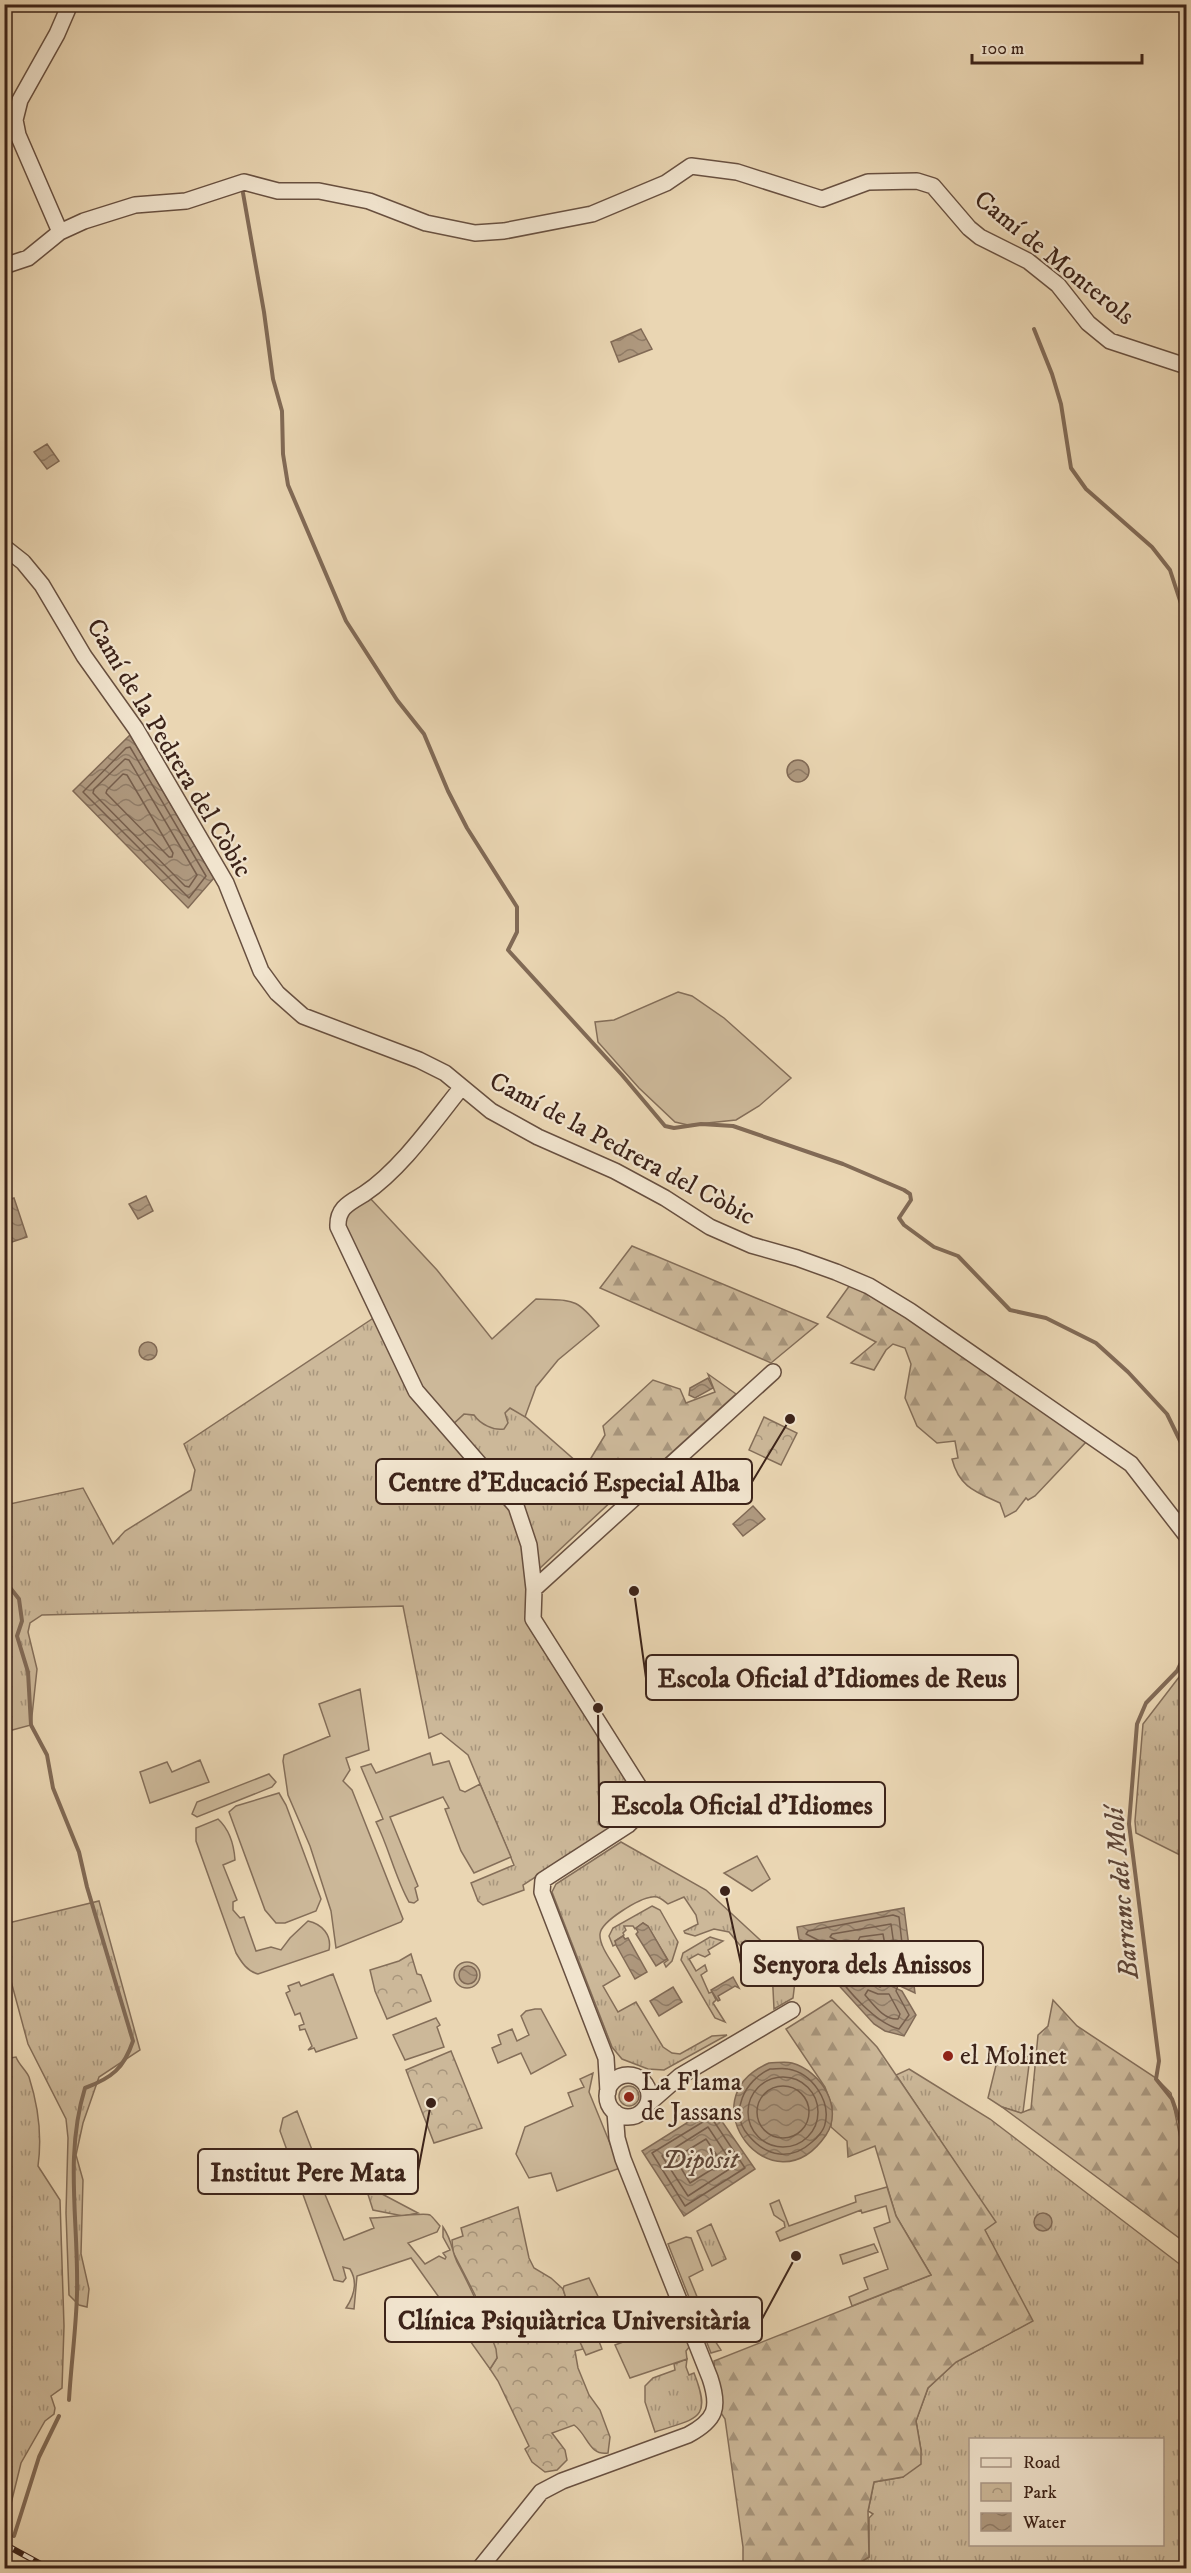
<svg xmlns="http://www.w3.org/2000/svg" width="1191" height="2573" viewBox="0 0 1191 2573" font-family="'IM FELL DW Pica',serif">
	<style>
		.grass { fill: url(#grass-tufts); stroke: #846e59; stroke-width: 1.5; fill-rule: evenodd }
		.forest { fill: url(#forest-firs); stroke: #846e59; stroke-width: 1.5 }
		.park { fill: url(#park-crowns); stroke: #846e59; stroke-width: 1.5 }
		.garden { fill: #ccb899; stroke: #846e59; stroke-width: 1.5 }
		.water { fill: url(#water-waves); stroke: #816a56; stroke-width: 1.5 }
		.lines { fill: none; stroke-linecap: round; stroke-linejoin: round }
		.shore { stroke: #765e4c; stroke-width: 1.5 }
		.stream { stroke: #816a56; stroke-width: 4 }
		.minor-casing { stroke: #685040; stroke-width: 18 }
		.minor { stroke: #f1e4ce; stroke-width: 15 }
		.rail-casing { stroke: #3c2319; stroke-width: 6 }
		.rail { stroke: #f1e4ce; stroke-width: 4; stroke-dasharray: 11; stroke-linecap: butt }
		.poi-dot { fill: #8f2418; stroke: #f1e4ce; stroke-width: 2 }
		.labels { text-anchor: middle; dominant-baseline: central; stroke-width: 4.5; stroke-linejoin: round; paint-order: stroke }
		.street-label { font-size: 26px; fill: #3c2319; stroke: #f1e4ce }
		.poi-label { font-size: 26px; fill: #3c2319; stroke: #f1e4ce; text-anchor: start }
		.water-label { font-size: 27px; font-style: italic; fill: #5e4638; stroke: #f1e4ce }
		.leader { fill: none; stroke: #3c2319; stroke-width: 2 }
		.callout-dot { fill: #3c2319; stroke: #f1e4ce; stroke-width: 2 }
		.callout { fill: #f1e4ce; stroke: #3c2319; stroke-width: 2 }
		.callout-label { font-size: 27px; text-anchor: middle; font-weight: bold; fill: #3c2319 }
	</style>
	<defs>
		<pattern id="grass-tufts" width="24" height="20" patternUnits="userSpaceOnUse" patternTransform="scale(1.5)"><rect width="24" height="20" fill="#ccb899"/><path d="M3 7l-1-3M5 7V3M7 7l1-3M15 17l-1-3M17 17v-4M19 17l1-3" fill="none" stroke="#a7957c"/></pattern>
		<pattern id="forest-firs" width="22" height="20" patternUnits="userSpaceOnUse" patternTransform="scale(1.5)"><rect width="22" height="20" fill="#ccb899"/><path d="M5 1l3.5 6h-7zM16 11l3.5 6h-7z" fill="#a7957c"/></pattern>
		<pattern id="park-crowns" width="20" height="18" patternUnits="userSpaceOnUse" patternTransform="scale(1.5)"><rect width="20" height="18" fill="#ccb899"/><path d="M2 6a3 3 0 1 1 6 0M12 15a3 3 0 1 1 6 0" fill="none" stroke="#a7957c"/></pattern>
		<pattern id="water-waves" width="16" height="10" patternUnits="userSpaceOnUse" patternTransform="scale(1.5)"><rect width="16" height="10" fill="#af997f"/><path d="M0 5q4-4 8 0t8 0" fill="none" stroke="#907c67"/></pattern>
	</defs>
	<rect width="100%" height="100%" fill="#ead6b3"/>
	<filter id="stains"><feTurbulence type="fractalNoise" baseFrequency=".00333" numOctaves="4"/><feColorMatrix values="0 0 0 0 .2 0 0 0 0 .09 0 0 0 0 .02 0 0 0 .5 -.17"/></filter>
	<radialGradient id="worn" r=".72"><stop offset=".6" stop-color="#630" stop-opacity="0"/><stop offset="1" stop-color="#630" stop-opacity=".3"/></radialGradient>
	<path class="grass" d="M375,1317l136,195c4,10 10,20 12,31 7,28 1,57 7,86l105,164 -1,15 -5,8 -106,69 1,5 -41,15 -5,-4 -7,-18 43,-18 -46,-110 -27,-22 -12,5 -26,-132 -361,9 -12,8 -2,9 9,37 -6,56 -26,7v-227l78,-17 30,56 12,-13 66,-41 4,-20 -11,-26z
		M510,1408l11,5 64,56 3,-6 23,23 6,10 -78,73 -12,-54 -7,-15 -68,-75 12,-11 11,1 12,10z
		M1186,1668v190l-50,-25 -1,-12 8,-97z
		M621,1842l85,48 90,83 -3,25 -19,11 -2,-40 -24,-14 -19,-23 -15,-3 -19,7 -10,-3 -1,-2 14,-7 -2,-9 -12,-18 -16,7c-5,-4 -9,-8 -16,-7 -12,1 -51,24 -52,37 -1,13 14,30 20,42l-17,10 15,26 18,-10 27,45 9,6 8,1 32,-18 15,-1 -63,35 -16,-1 -26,-10 -10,-12 -60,-155 4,-8z
		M99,1901l41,149 -41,27 -16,46 -7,32 7,25 -2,74 8,35 -2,18 -8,-2 -10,-10 -3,-82 2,-75 -2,-19 -38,-75 -23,-85 -1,-35z
		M652,1906l8,4 18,32 -6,19 -6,6 -2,-4 4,-3 -20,-33 -5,-4 -8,6 -2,-3h-9l2,4 -3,3 1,2 -9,6 2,3 -4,2 -4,-10 4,-8z
		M710,1937l13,4 -15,9 2,4 -5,3 -7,-3 -9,5 7,12 9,-6 2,6 -6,4 8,18 3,-1 4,8 -3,3 12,19 -10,-4 -34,-58 2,-7z
		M1000,2049l30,8 -7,55 -2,1 -19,-6 -14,-9z
		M16,2057c3,8 10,13 13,20 9,28 13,60 9,89l22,34 4,126 -2,62 -11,8 4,12 -1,6 -9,7 -24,42 -16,65 -1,-469z
		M909,2069l81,50 196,150v299h-335l18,-11v-39l4,-4 -5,-3 6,-29 29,-5 18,-27 -5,-29 12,-33 28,-26 76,-41 -48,-92 11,-7 -99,-147zM970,2440h192v104h-192z
		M619 2096a10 10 0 1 1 20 0a10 10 0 1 1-20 0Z
		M365,2185l53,28 -15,3 -30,-6z
		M711,2224l15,35 -14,7 -15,-35z
		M874,2244l4,8 -35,12 -3,-9z
		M687,2359l-1,8 3,8 5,-2c19,48 2,45 -39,59l-10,-30v-16l8,-8 22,-8 -1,-6z"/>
	<path class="forest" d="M632,1246l186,78 -47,39 -171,-75z
		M850,1285l60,32 176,125 -51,54 -7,4 -2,-2 -10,13 -11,6 -5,-14c-24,-11 -41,-16 -48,-44l6,-1 -3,-17 -18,2 -20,-17 -12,-28 6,-34 -6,-16 -12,-4 -7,6 -12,20 -23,-7 25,-21 -49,-25z
		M708,1374l28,20 -109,99 -23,-14 -16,-16 17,-28 -2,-9 50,-46 27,9 6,14 29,-11z
		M832,2000l45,47 119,175 -11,8 48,91 -77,41 -28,26 -12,33 5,29v14l-18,13 -29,5 -6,29 1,46 -18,11h-108v-21l-18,-128 -9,-14 -2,-44 217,-86 -35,-59 -21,-70 -27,11 -1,-16 -16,-14 1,-21 -7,-19 -39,-58z
		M1053,2000l24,26 79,52 15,15 15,75v75l-184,-136 19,6 10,-4 7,-74 10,-9z"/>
	<path class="park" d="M764,1417l33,16 -16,32 -32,-15z
		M411,1954l6,20 4,1 10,26 -44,18 -12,-28 -5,-21 29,-9z
		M451,2051l31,77 -48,15 -28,-73z
		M518,2207l11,51 5,10 17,10 12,11 20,60 -8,2 3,17 11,27 11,15 10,27 -2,16c-19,3 -20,-18 -34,-28l-22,8 13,17 2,10 -10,10 -12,2 -13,-10 -7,-13 4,-3 -31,-65 -8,-12 7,-11 -22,-63 -22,-43 -1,-12 11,-4 -2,-8z"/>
	<path class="garden" d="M678,992l14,4 32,22 67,60 -32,28 -23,14 -48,5 -13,-3 -36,-34 -41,-46 -3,-20 19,-2z
		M369,1197l68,73 55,69 44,-40c36,2 39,-3 63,27l-41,34 -22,27 -11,30 -15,-9 -5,5 3,10 -4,6c-10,2 -24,-5 -30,-14l-10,-1 -12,11 -35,-38 -74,-167 1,-8z
		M360,1689l9,61 -23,8 4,12 -7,11 9,9 4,10 47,119 -2,3 -65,26 -5,-37 -21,-65 -22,-51 -5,-34 1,-6 46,-19 -11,-32z
		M430,1753l3,12 16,-4 11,29 5,2 15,-8 31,73 -37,16 -13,-22 -16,-42 4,-1 -6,-11 -53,20 28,69 -3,2 3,12 -4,3 -5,-1c-14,-25 -20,-54 -33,-80l7,-3 -22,-52 10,-3 5,9z
		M200,1760l9,22 -59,21 -10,-31 27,-10 5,10z
		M269,1774l7,8 -4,5 -75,30 -5,-3 5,-12z
		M279,1793l7,12 35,94 -5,12 -31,12h-9l-11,-13 -36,-98 7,-6z
		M218,1819c12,11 16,26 17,41l-12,5 14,35 -4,2v8l7,8 4,-1 12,34 15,-4 10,3 9,-12 18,-17c14,3 24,14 21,29l-71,24c-11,-3 -16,-11 -22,-21l-40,-112v-13z
		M757,1856l13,23 -18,12 -28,-18z
		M454 1975a13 13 0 1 1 26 0a13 13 0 1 1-26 0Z
		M333,1974l24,64 -41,14 -2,-4 -6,2 4,-4 -7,-17 -5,1 -1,-4 5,-2 -4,-11 -5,2 -9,-22 4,-2 -2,-5 11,-4 2,4z
		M535,2009h6l25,46 -35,19 -10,-21 -23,10 -6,-15 9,-4 -3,-9 14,-6 5,12 12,-6 -8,-19 5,-5z
		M436,2018l4,7 -3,2 7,20 -39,13 -12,-25z
		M593,2073l-4,19 31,76 -63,23 -6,-18 -22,5 -13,-24 9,-27 48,-21 -5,-13 16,-6 -4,-8z
		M297,2111l29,75 1,5 -3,1 20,48 30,-12 -4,-10c11,0 55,-6 60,-3 3,2 7,8 10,11l-3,6 -29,11 17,21 14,-8 6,3 1,-2 -3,-4 7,-3 -7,-13v-10c10,15 8,22 14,35 15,28 28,57 39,87l1,9 -7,11 -79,-111 -54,18 -3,33 -8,-1c8,-12 12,-26 4,-39l-7,-2 3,11 -3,4 -9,-2 -54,-149 3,-13z
		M887,2187l9,29 35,59 -79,31 -3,-9 19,-8 -4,-11 24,-9 -14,-41 16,-6 -4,-16 -24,7 -1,-3 -81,31 -4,-9 9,-5 -1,-5 -10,-7 -4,-11 9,-4 10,26 67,-24 -1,-6z
		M686,2237l5,1 12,32 -14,7 26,64 6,9 -10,3 -43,-109z
		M589,2278l25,51 -17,7 5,13 -16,6 -6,-13 -17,-53 1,-3z
		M673,2303l17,43 -4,5 1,8 -57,19 -15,-33 8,-3 -4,-10 48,-19 -2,-7z"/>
	<path class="water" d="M641,329l11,20 -33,13 -8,-20z
		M47,444l12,17 -12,8 -13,-17z
		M130,735l84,143 -26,30 -115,-117z
		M787 771a11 11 0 1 1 22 0a11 11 0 1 1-22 0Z
		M146,1196l7,15 -15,8 -9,-15z
		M14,1198l13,39 -21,7 -1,-43z
		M139 1351a9 9 0 1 1 18 0a9 9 0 1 1-18 0Z
		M708,1378l5,10 -18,10 -6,-3 1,-7z
		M753,1506l12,13 -22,17 -10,-12z
		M904,1908l11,85 -116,-54 -2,-12z
		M643,1923l5,3 19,33 -11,7 -20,-32 2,-2 -2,-4z
		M623,1936l2,3 3,-1 19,34 -12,7 -19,-34 -1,-4z
		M801,1944l101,47 14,24 -12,21 -19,-5 -11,-7z
		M459 1975a9 9 0 1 1 18 0a9 9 0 1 1-18 0Z
		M733,1977l6,11 -4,-2 -17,10 2,4 -2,1 -7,-11z
		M673,1987l9,15 -23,14 -9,-15z
		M769,2063c7,0 16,-2 23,0 29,8 52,45 34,72 -53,78 -142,-36 -57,-72z
		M712,2107l43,62 -71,47 -42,-65z
		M1034 2222a9 9 0 1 1 18 0a9 9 0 1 1-18 0Z"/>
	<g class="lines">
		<path class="shore" d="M130,747l76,129 -17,22 -106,-106 43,-44z
			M125,759l4,1 68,115 -8,12 -4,-1 -92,-93 1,-4z
			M123,774l4,1 46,78 -1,4h-3l-63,-64 1,-3z
			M893,1915l6,2 7,62 -8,6 -2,6 13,24 -10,14c-23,-6 -52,-38 -64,-58l4,-3 41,19 8,-5 -2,-8 -80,-40 2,-3z
			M891,1924l6,43 -2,3 -65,-33 2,-3z
			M883,1934l3,17 -2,3 -26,-13 2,-4z
			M868,1990l10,4h11l11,20 -2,5c-14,1 -24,-14 -33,-24z
			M770,2069c6,0 13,-1 18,0 24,4 43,32 37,55 -1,6 -8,14 -13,18 -21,19 -45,15 -63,-6 -21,-23 -4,-56 21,-67z
			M748 2112a35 35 0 1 1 70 0a35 35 0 1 1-70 0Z
			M757 2112a26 26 0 1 1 52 0a26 26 0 1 1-52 0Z
			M711,2117l34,51 -60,38 -33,-53z
			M708,2127l26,39 -46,30 -26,-40z
			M706,2139l16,24 -32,20 -15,-25z"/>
		<path class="stream" d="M243,193l21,119 9,67 9,32 1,43 5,31 58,136 51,79 27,34 24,57 19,37 50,79v25l-9,18 114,125 43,51 9,2 27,-4 32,2 110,38 61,26 6,4 1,6 -12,18 5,7 30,22 24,9 52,54 36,8 50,25 32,29 39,42 19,39
			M1034,329l18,45 9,30 10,64 15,21 66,58 18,23 16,49
			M4,1580l15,19 3,22 -5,15 11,36 3,53 16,30 6,33 26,64 8,35 46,154c-9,27 -21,37 -48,47 -21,68 -6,136 -8,206 -1,36 -6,71 -8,106
			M1186,1652l-9,19 -31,32 -9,21 -8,100 30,237 -3,18 16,20 14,40
			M14,2536l25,-79 20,-41
			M4,2554l1,-1"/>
		<g class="minor-casing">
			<path id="minor" d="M60,232l24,-11 51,-16 51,-4 58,-19 34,9h41l50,10 57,22 49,10 29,-2 88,-17 74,-31 25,-17 46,6 85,27 46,-17 49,-1 16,5 36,42 11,9 48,24 30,24 30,38 22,18 76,25
				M4,266l24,-8 32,-26 -42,-97 -3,-15 5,-20 37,-66 13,-30
				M4,547l19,15 19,23 42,71 52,73 90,154 35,88 16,22 26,23 116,44 26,13 46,38 47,26 77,34 50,27 45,29 41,18 46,13 39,14 33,14 41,25 221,153 55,71
				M461,1088c-28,35 -60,81 -97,106 -15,9 -27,14 -26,33l78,164 100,115 13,39 5,44 -1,30 110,174c-1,14 -4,22 -15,32l-85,55 -1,12 64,166 2,34
				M534,1589l239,-217
				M607 2096a21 21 0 1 1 42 0a21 21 0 1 1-42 0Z
				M648,2104l32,-28 112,-66
				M480,2568l61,-76 21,-11 126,-46c28,-15 32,-27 22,-57l-87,-219 -6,-21 -2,-26"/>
		</g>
		<use href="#minor" class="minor"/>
		<g class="rail-casing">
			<path id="rail" d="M4,2544l44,24"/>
		</g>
		<use href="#rail" class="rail"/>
	</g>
	<g class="poi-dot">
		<circle cx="948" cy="2056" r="6"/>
		<circle cx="629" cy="2097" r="6"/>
	</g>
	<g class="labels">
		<g class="street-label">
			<text transform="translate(1054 258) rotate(39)">Camí de Monterols</text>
			<text transform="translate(169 748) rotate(59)">Camí de la Pedrera del Còbic</text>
			<text transform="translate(622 1149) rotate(28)">Camí de la Pedrera del Còbic</text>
		</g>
		<g class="poi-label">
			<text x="960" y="2056">el Molinet</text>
			<text x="641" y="2082">La Flama<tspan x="641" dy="30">de Jassans</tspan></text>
		</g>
		<g class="water-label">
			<text transform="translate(1122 1893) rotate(-95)">Barranc del Molí</text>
			<text x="700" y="2160">Dipòsit</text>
		</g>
	</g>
	<path class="leader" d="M790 1419L752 1482M634 1591L646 1678M598 1708L599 1805M725 1891L741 1964M431 2103L418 2171M796 2256L762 2319"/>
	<g class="callout-dot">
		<circle cx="790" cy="1419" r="6"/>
		<circle cx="634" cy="1591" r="6"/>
		<circle cx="598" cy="1708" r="6"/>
		<circle cx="725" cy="1891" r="6"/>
		<circle cx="431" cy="2103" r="6"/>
		<circle cx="796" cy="2256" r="6"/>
	</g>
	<g class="callout">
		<rect x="376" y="1459" width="376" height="45" rx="6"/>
		<rect x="646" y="1655" width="372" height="45" rx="6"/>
		<rect x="599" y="1782" width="286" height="45" rx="6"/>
		<rect x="741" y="1941" width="242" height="45" rx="6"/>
		<rect x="198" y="2149" width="220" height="45" rx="6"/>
		<rect x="385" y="2297" width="377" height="45" rx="6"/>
	</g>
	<g class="callout-label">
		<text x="564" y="1491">Centre d'Educació Especial Alba</text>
		<text x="832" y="1687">Escola Oficial d'Idiomes de Reus</text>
		<text x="742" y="1814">Escola Oficial d'Idiomes</text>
		<text x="862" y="1973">Senyora dels Anissos</text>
		<text x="308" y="2181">Institut Pere Mata</text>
		<text x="574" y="2329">Clínica Psiquiàtrica Universitària</text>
	</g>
	<rect width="1191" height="2573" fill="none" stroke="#ead6b3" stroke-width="24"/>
	<rect x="6" y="6" width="1179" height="2561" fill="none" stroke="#3c2319" stroke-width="3"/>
	<rect x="12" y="12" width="1167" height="2549" fill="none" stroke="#3c2319" stroke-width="1.5"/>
	<rect x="969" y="2438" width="195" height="108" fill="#f1e4ce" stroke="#a99786" stroke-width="1.5"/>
	<rect x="981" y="2458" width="30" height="9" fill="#f1e4ce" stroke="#a99786" stroke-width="1.5"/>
	<text x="1023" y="2468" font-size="18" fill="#3c2319">Road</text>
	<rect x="981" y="2483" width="30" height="18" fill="url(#park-crowns)" stroke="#a99786" stroke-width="1.5"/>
	<text x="1023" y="2498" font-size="18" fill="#3c2319">Park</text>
	<rect x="981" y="2513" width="30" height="18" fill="url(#water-waves)" stroke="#a99786" stroke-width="1.5"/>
	<text x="1023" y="2528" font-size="18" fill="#3c2319">Water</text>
	<path d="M972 54v9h170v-9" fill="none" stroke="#3c2319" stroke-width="3"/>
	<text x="981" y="54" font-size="18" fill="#3c2319" stroke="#f1e4ce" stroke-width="4.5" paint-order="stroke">100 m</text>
	<rect width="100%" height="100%" filter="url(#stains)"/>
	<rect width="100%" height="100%" fill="url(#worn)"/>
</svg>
